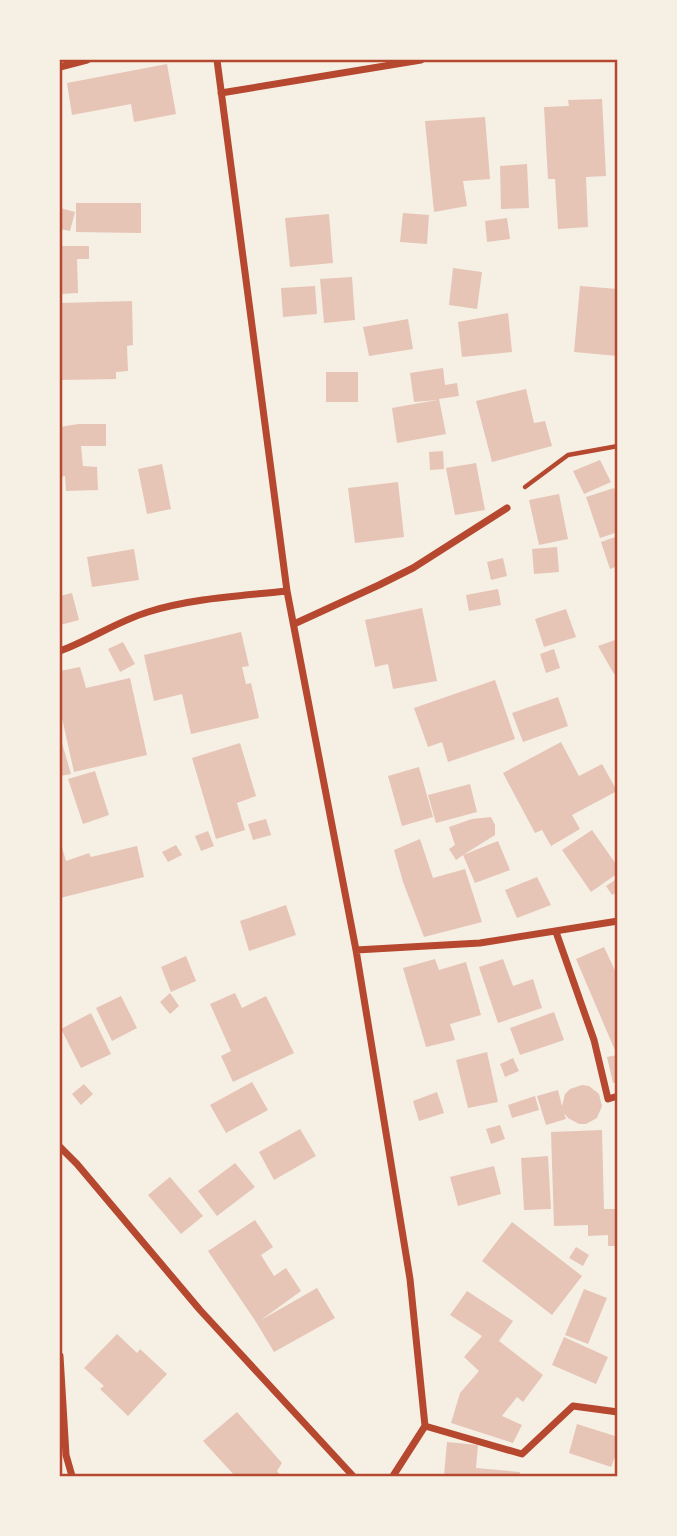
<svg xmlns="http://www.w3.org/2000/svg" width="677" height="1536" viewBox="0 0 677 1536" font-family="'Titillium Web',sans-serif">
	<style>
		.building { fill: #e6c5b7 }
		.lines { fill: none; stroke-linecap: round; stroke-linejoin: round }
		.path { stroke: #b5482f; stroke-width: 4.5 }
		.minor { stroke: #b5482f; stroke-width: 7 }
		.neatline { fill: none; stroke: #b5482f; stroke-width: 2.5 }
	</style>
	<rect width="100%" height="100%" fill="#f6efe4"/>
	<path class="building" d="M167,64l9,50 -42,8 -3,-18 -59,11 -5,-32z
		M602,99l4,77 -20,1 2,50 -30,2 -3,-50h-7l-4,-72 25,-1 -1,-6z
		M485,117l5,62 -27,2 4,25 -33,6 -9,-91z
		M527,164l2,44 -28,1 -1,-43z
		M76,203h65v30l-65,-1z
		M60,208l15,4 -5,19 -10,-2z
		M403,213l26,2 -2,29 -27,-2z
		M329,214l4,49 -43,4 -5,-49z
		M507,218l3,21 -23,3 -2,-21z
		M60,246h29v13h-12l1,34 -18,1z
		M453,268l29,4 -5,37 -28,-4z
		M352,277l3,43 -31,3 -4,-44z
		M315,286l2,28 -34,3 -2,-29z
		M580,286l38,3v67l-44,-4z
		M132,301l1,44 -6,1 1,25 -12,1v7l-56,1v-77z
		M508,313l4,39 -50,5 -4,-35z
		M408,319l5,30 -44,7 -6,-29z
		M443,368l2,17 12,-2 2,13 -20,3 7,35 -49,9 -5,-35 45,-8 -23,2 -4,-29z
		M326,372h32v30h-32z
		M526,389l8,34 11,-2 7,25 -60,16 -16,-61z
		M78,424h28v22h-25l2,20 14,1 1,23 -32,1 -1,-15 -5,1v-50z
		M443,451l1,18 -14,1 -1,-18z
		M600,460l11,22 -27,12 -11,-23z
		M476,463l9,47 -30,5 -9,-47z
		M162,464l9,45 -24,5 -9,-45z
		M398,482l6,55 -49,6 -7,-55z
		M614,488l4,10v34l-18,6 -14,-41z
		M559,494l9,45 -29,6 -10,-45z
		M618,536v30l-8,3 -9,-27z
		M557,547l2,25 -25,2 -2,-25z
		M134,549l5,31 -47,7 -5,-30z
		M503,558l4,18 -16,4 -4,-18z
		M498,589l3,16 -32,6 -3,-16z
		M72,593l7,27 -19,5v-29z
		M422,608l15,73 -44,8 -5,-25 -13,3 -10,-47z
		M566,609l10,28 -32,10 -9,-28z
		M241,632l8,34 -7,1 4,17 5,-1 8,35 -68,16 -9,-40 -28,7 -10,-46z
		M618,639v33l-4,2 -16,-28z
		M123,642l12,22 -15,8 -12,-23z
		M554,649l6,19 -14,5 -6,-19z
		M80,667l6,21 44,-10 17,77 -73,17 -14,-63v-38z
		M495,680l20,59 -67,23 -6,-20 -14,5 -14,-39z
		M558,697l10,29 -45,16 -11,-29z
		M60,736l11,38 -11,2z
		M561,742l18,34 23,-12 15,27 -45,24 8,14 -29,17 -9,-16 -7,3 -32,-60z
		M240,743l16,53 -19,7 8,27 -29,9 -24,-81z
		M419,767l14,50 -31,9 -14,-50z
		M95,771l14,44 -26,9 -15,-45z
		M470,784l7,28 -41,11 -8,-28z
		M491,817l4,8v10l-32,20 35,-14 12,29 -35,13 -12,-28 -7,5 -7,-11 6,-4 -6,-18 23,-8z
		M266,819l5,16 -18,5 -5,-16z
		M592,830l26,37v6l-27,19 -29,-42z
		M208,831l6,15 -13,5 -6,-15z
		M420,839l13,39 32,-9 17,53 -58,15 -21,-55 -9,-32z
		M60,841l6,20 23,-8 2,4 46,-11 7,31 -84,21z
		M176,845l6,10 -14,7 -6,-10z
		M537,877l14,28 -34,13 -12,-28z
		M618,878v14l-6,3 -6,-9z
		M286,905l10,30 -47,16 -9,-30z
		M604,947l14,30v105l-5,1 -6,-26 10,-2 -41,-96z
		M186,956l10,25 -25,11 -10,-25z
		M435,959l4,11 27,-8 15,53 -31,9 5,16 -29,7 -23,-79z
		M503,959l10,27 20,-7 9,29 -44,15 -19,-56z
		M170,993l9,13 -9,8 -10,-12z
		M235,993l7,15 24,-12 28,57 -61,29 -12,-26 10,-5 -21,-47z
		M121,996l16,32 -25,13 -16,-33z
		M554,1012l10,28 -44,15 -10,-27z
		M91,1013l20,41 -30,14 -20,-39z
		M487,1052l11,50 -30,6 -12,-48z
		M513,1058l6,13 -14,6 -5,-13z
		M252,1082l16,28 -42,23 -16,-28z
		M84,1084l9,10 -12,11 -9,-11z
		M582,1085l7,1 10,8 3,12 -5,12 -11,6h-7l-11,-6 -4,-5 2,6 -20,6 -9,-29 21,-6 4,16 3,-12 5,-5z
		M437,1092l7,21 -25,8 -6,-20z
		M535,1096l4,14 -27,8 -4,-13z
		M500,1125l5,14 -14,5 -5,-15z
		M300,1129l16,27 -42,24 -15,-28z
		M602,1130l2,79h14v37h-10v-11l-20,1v-11l-34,1 -3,-94z
		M548,1156l3,53 -27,1 -3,-52z
		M235,1163l20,24 -38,29 -19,-25z
		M494,1166l7,28 -43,12 -8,-29z
		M170,1177l33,39 -22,18 -33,-39z
		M255,1220l18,27 -12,8 13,21 12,-8 15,23 -40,29 56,-32 18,30 -61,34 -18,-30 -48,-71z
		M512,1222l70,54 -30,39 -70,-54z
		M576,1247l13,8 -6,11 -14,-8z
		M584,1289l23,9 -19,46 -23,-9z
		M467,1291l46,30 -14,20 44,34 -20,27 -6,-5 -15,19 20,9 -9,18 -62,-20 9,-30 19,-22 -15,-14 18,-21 -32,-21z
		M117,1334l20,19 3,-4 27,25 -39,42 -28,-27 4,-3 -20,-18z
		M564,1337l44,20 -12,27 -44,-19z
		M237,1412l45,51 -5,8 4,5h-46l-32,-35z
		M577,1424l41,13v12l-7,18 -42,-14z
		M447,1442l31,3 -2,23 44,4 -1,4h-75z"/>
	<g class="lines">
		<path class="path" d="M525,487l43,-32 50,-9"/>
		<path class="minor" d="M217,60l70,531 69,359 54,329 15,147 -32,50
			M60,67l27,-7
			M221,93l200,-33
			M294,624l85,-39 34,-17 94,-60
			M60,651c30,-11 58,-30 88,-39 45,-14 93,-16 139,-21
			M556,932l38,108 14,59 10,-3
			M356,950l124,-7 138,-22
			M60,1147l17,17 123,146 153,166
			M60,1356l6,99 6,21
			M425,1426l97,28 51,-48 45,6"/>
	</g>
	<rect width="677" height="1536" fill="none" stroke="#f6efe4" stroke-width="122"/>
	<rect x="61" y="61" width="555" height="1414" class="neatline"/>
</svg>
